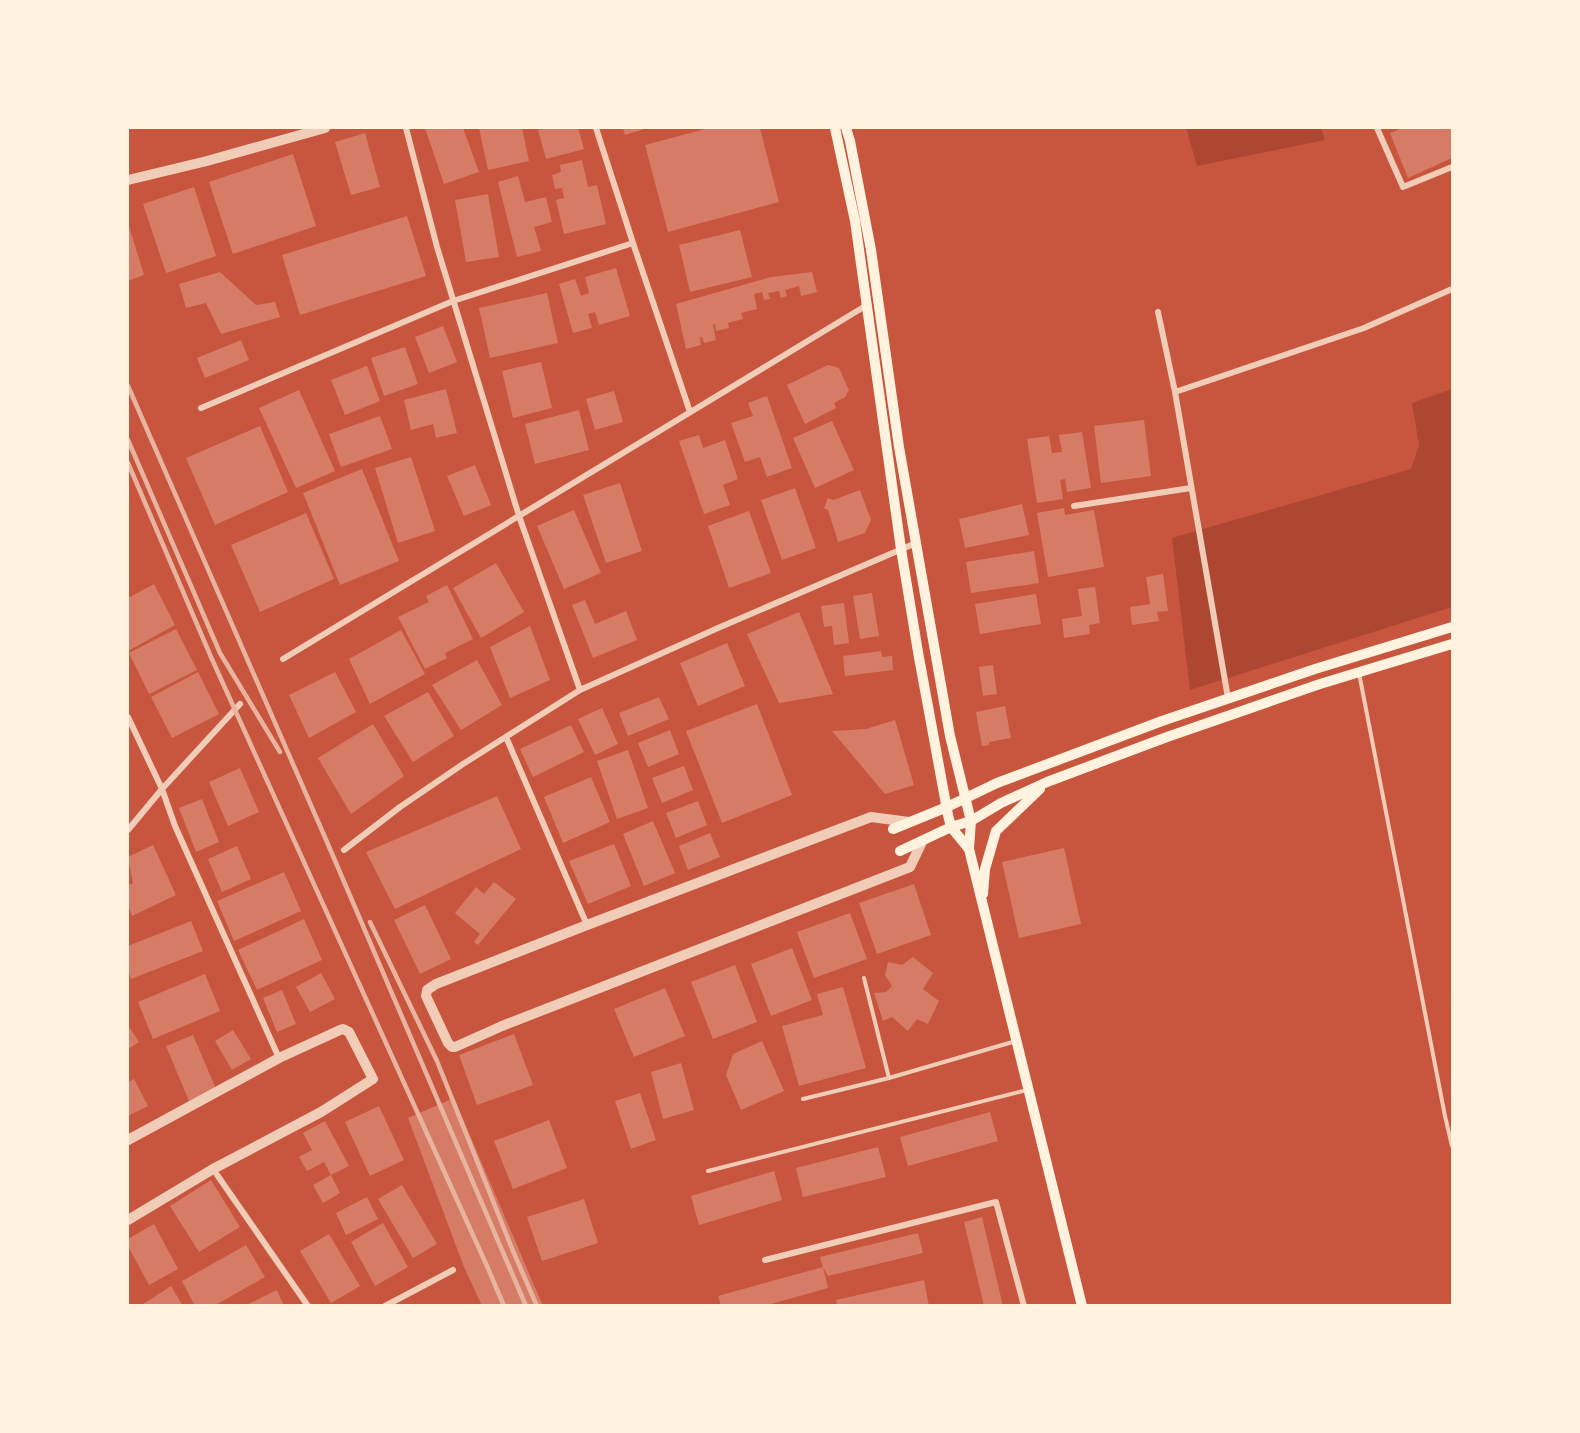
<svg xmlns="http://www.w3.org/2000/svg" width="1580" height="1433" viewBox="0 0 1580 1433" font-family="Ubuntu,sans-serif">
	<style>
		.green { fill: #ae4732 }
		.building { fill: #d67c66 }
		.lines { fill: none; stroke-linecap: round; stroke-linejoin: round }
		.service { stroke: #f1ccb7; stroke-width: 4 }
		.minor { stroke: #f1ccb7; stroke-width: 6 }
		.tertiary { stroke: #f1ccb7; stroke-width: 10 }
		.secondary { stroke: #fff3e0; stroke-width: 10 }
		.rail { stroke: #e9b49f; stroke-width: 4.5 }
	</style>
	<rect width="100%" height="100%" fill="#c8553d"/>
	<path class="green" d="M1186,128h135l4,12 -128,26z
		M1452,389v218l-262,83 -18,-152 239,-69 8,-24 -7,-42z"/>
	<path class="building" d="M425,128h38l16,44 -35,12z
		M479,128h43l7,33 -41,9z
		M548,128h30l6,21 -38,10 -8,-29z
		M623,128h24l-22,7z
		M709,128h51l19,74 -111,30 -23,-87z
		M1403,128h49v30l-44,20 -18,-45z
		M365,133l15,54 -29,8 -16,-53z
		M293,154l23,72 -83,28 -24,-72z
		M582,160l6,27 9,-2 9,39 -42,10 -8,-34 8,-2 -2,-10 -7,1 -3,-14 9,-3 -1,-7z
		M518,176l7,26 21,-5 6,25 -18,5 7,24 -24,6 -19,-75z
		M194,187l22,69 -50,17 -23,-69z
		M488,194l11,63 -33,5 -11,-62z
		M407,216l19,60 -126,39 -18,-60z
		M128,223l16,52 -16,6z
		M740,230l12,47 -62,15 -11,-47z
		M616,268l14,48 -31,9 -4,-13 -7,2 4,14 -19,5 -14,-49 16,-5 6,17 8,-3 -4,-16z
		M220,272l36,33 19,-3 5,15 -59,17 -15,-31 -20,5 -7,-24z
		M812,272l5,20 -16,4 -2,-10 -14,4 2,6 -6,2 -2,-7 -11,2 2,6 -6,1 -2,-8 -8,2 3,15 -16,4 2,6 -15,4 1,5 -13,3 -1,-7 -2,1 3,15 -12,3 -2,-6h-2l1,8 -15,4 -10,-45 95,-27z
		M547,293l11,50 -68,15 -11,-50z
		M443,326l14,36 -28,11 -14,-36z
		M241,340l8,20 -44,18 -8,-20z
		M405,347l13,37 -34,12 -13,-38z
		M541,362l11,46 -39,10 -11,-47z
		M828,365l11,3 10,22 -4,7 -11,6 2,5 -31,16 -18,-39z
		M367,366l13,35 -35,14 -14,-35z
		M446,389l11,44 -21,5 -3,-14 -22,6 -7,-30z
		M299,390l36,81 -39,17 -37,-80z
		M614,391l9,31 -28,8 -9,-31z
		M767,396l25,72 -25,9 -7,-20 -15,5 -14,-39 22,-7 -5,-13z
		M579,410l10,40 -54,14 -10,-40z
		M380,416l12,33 -51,18 -12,-33z
		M1144,420l7,56 -50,7 -7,-57z
		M832,421l22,49 -39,18 -22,-50z
		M260,426l28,66 -73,33 -29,-67z
		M1082,432l9,56 -24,4 -2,-13 -5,1 3,19 -26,4 -10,-64 22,-3 3,17 10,-1 -3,-17z
		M699,435l4,13 22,-8 13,39 -15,6 7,20 -26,9 -25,-73z
		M411,457l24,74 -37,12 -23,-75z
		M475,465l16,40 -27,11 -17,-40z
		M362,469l37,92 -59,24 -37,-92z
		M620,483l22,68 -36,12 -23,-68z
		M795,488l21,60 -34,12 -21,-60z
		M860,490l11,30 -6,13 -27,9 -10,-32 -4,-2 4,-10 5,2z
		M1022,504l7,31 -64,13 -6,-29z
		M1064,508l1,7 29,-5 10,57 -56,10 -11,-64z
		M574,510l27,63 -37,16 -27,-63z
		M749,511l22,62 -42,15 -21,-62z
		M306,513l28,66 -74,33 -29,-67z
		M1034,551l5,32 -68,10 -5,-31z
		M496,563l28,49 -43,26 -28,-50z
		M1163,574l5,37 -11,1 2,9 -27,4 -2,-18 20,-3 -4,-27z
		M154,584l21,41 -47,26v-53z
		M447,585l26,54 -28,14 2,5 -22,11 -27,-52 31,-15 -3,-6z
		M1095,587l5,36 -11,2 1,9 -26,4 -2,-19 20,-3 -4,-27z
		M872,593l7,43 -19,3 -7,-43z
		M1036,594l5,30 -61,10 -5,-30z
		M585,600l10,24 31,-13 11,29 -44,18 -21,-53z
		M844,603l5,40 -15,2 -2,-19 -8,1 -3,-21z
		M799,612l34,82 -54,9 -32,-69z
		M530,626l20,54 -40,18 -20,-51z
		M176,629l21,41 -48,24 -20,-41z
		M401,630l24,44 -55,30 -21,-45z
		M727,643l18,43 -47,20 -18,-43z
		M881,651l1,6 10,-1 1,14 -48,6 -2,-20z
		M477,660l25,45 -41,25 -29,-45z
		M993,665l4,29 -14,2 -4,-29z
		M198,672l21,42 -47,24 -21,-41z
		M335,672l21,40 -47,26 -20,-43z
		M428,692l26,44 -41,26 -29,-46z
		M659,697l10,22 -41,17 -9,-23z
		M757,704l35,91 -70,28 -36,-92z
		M1005,706l6,32 -22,4v3l-7,1 -6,-34z
		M602,708l16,36 -23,11 -17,-36z
		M895,720l19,65 -29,9 -53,-63 34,-2z
		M373,724l31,52 -53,38 -33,-56z
		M571,725l13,27 -51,25 -13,-28z
		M670,730l9,24 -31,13 -10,-24z
		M628,750l20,58 -31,11 -20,-58z
		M684,766l9,24 -31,13 -10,-25z
		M240,768l19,44 -31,14 -19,-44z
		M591,777l19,45 -47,21 -19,-46z
		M497,796l24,53 -126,60 -29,-57z
		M202,799l17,43 -23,10 -17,-44z
		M698,801l9,24 -31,13 -10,-25z
		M653,821l22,52 -31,13 -21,-52z
		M710,833l10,24 -32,13 -9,-24z
		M614,844l17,42 -43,18 -19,-43z
		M153,845l23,50 -44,21 -4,-10v-21l5,-2 -5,-26z
		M237,846l14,33 -29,13 -14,-33z
		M1064,848l17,76 -62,14 -17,-76z
		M284,872l17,39 -67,30 -17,-40z
		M494,882l22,17 -38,46 -4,-3 6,-8 -25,-21 21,-26 8,7z
		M914,884l17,51 -54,19 -18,-51z
		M425,905l26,54 -31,15 -26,-54z
		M850,913l17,46 -53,19 -17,-46z
		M304,919l18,41 -65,30 -19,-40z
		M191,921l12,30 -72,28 -3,-8v-25z
		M792,948l20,52 -41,16 -20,-52z
		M913,957l20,16 -10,16 16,12 -11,23 -11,-5 -9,12 -16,-14 -9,4 -9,-28 12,-1 6,-6 -7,-11 3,-13 14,3z
		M735,965l22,57 -44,17 -22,-57z
		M321,973l14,26 -25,13 -14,-25z
		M205,974l15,37 -67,28 -15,-37z
		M843,987l23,81 -67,18 -17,-60 41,-11 -6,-21z
		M665,988l20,48 -51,21 -20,-48z
		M282,990l14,34 -19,8 -14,-34z
		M130,1028l9,14 -11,7v-19z
		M233,1030l18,29 -19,11 -17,-29z
		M514,1034l19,51 -56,20 -18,-50z
		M193,1035l23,54 -27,12 -23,-55z
		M762,1041l22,50 -43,19 -15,-35 7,-21z
		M681,1063l13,47 -31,9 -12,-47z
		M134,1079l14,27 -20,10v-34z
		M640,1093l16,47 -25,9 -16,-48z
		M454,1098l89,208h-61l-18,-39 -56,-149z
		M379,1106l25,54 -34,16 -25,-54z
		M990,1112l8,29 -90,25 -8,-29z
		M549,1120l18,48 -54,21 -19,-48z
		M325,1121l24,45 -18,9 -7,-13 -17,9 -8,-14 13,-7 -9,-17z
		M878,1147l8,30 -83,20 -7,-29z
		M774,1171l8,29 -83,25 -8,-29z
		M331,1175l9,18 -17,10 -10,-18z
		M211,1180l29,47 -41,25 -29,-46z
		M402,1185l35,59 -24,14 -35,-59z
		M367,1197l11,22 -32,16 -10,-22z
		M584,1199l14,44 -56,18 -15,-44z
		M982,1217l21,89h-19l-20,-84z
		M383,1223l25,44 -33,19 -24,-44z
		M154,1224l24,45 -29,16 -21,-39v-7z
		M918,1233l5,20 -95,23 -5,-9 -3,-10z
		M329,1234l31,52 -29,17 -31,-52z
		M246,1245l19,32 -51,29h-19l-13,-25z
		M823,1267l5,21 -64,18h-43l-3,-10z
		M924,1280l5,26h-92l-1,-6z
		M171,1286l12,20h-43z
		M277,1290l7,16h-40z"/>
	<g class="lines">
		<path class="service" d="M1359,673l86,443 7,30
			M864,978l25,100 127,-37
			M803,1099l86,-21
			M708,1171l319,-81"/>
		<path class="minor" d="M406,128l31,119 82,269 61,174
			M1377,128l26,59 49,-20
			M633,243l57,169
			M1158,312l17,80
			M201,408l252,-107 180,-58 -37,-115
			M1074,506l117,-18
			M283,659l584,-354
			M1228,698l-53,-306 189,-64 88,-39
			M240,704l-78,85 13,37 104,232
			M128,717l34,72 -34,41
			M506,737l81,188
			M344,850l56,-43 63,-43 117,-74 138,-62 198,-85
			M213,1169l95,137
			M765,1260l231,-58 28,104
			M385,1306l68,-36"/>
		<path class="tertiary" d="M128,180l79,-19 118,-33
			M909,822l-38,-5 -284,108 -151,59 -9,6 -1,6 22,47 4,4h3l47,-21 408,-159 12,-25
			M128,1140l151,-82 61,-28 3,-1 6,3 24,47 -52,33 -108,57 -85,51"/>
		<path class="secondary" d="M835,128l20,93 46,328 17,103 30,163 3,12 18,22
			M846,128l4,13 21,109 28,197 51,289 21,85 -2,28 113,457
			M893,829l54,-22 50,-24 165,-62 153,-52 137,-42
			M900,851l51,-24 20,-6 30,-18 46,-21 120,-45 153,-53 132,-40
			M983,894l2,-25 11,-38 44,-42"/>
		<path class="rail" d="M128,386l199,456 199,464
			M128,440l92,213 60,99
			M128,463l83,194 276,609 17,40
			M370,922l67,139 76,190 24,55"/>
	</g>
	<rect width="1580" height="1433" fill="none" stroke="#fff3e0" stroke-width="258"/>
</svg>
